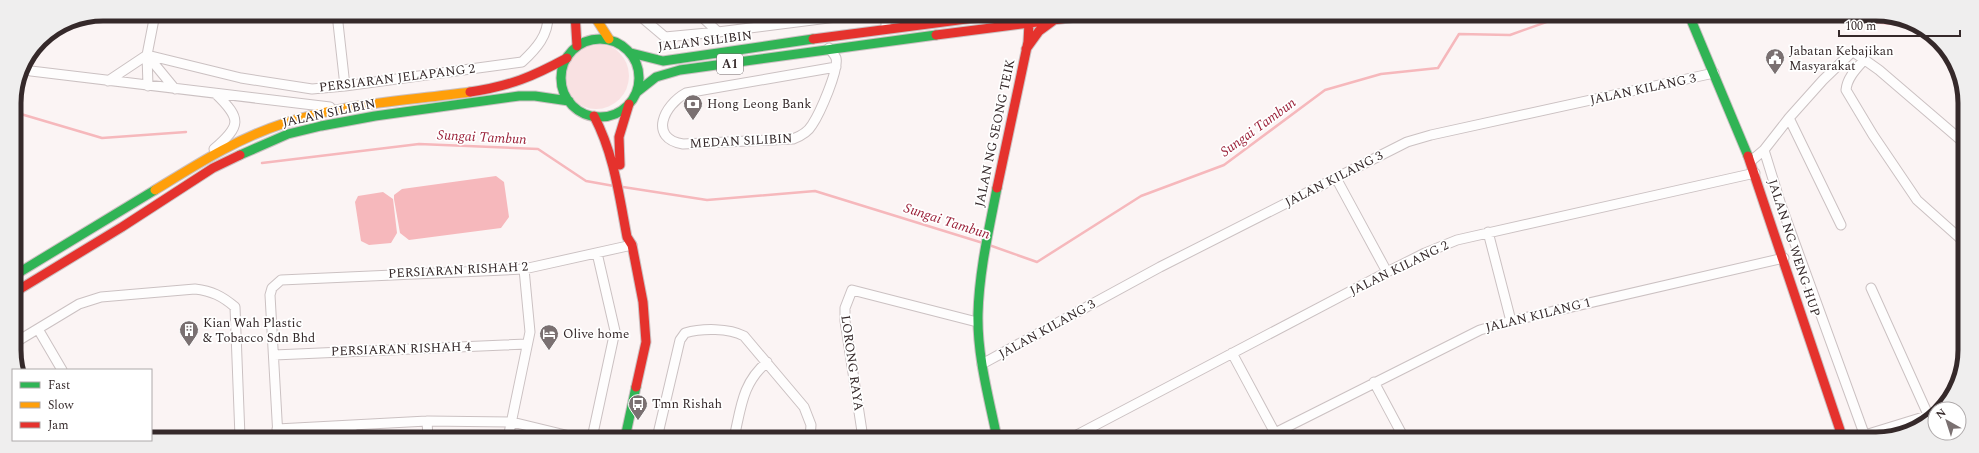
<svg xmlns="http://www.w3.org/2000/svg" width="1979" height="453" viewBox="0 0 1979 453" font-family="Spectral,serif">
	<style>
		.green { fill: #f9e1e2 }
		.water { fill: #f6b8bc }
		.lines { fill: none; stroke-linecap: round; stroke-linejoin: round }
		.stream { stroke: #f6b8bc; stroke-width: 2.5 }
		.street-casing { stroke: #cbc1c2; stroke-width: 11 }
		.fast-casing { stroke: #cbc1c2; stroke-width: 11 }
		.slow-casing { stroke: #cbc1c2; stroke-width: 11 }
		.jam-casing { stroke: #cbc1c2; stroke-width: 11 }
		.street { stroke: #fefdfd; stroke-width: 9 }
		.fast { stroke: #30b455; stroke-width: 9 }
		.slow { stroke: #ff9f0a; stroke-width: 9 }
		.jam { stroke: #e5322d; stroke-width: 9 }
		.labels { text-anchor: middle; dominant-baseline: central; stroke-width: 3.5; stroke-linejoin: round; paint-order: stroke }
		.shield { fill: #fff; stroke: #72696a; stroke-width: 1 }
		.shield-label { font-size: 12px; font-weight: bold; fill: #35292a }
		.street-label { font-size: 13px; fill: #35292a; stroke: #fff }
		.poi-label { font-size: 13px; fill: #35292a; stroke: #fff; text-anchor: start }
		.water-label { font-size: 14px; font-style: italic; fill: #9a2038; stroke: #fff }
		.rim { fill: none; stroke: #35292a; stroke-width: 5 }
	</style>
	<rect width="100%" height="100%" fill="#fbf4f4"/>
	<path class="green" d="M563 76a33 33 0 1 1 66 0a33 33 0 1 1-66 0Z"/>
	<path class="water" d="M496,176l8,6 5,35 -8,11 -92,12 -9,-7 -6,-34v-4l8,-6z
		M383,192l10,7 4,34 -6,10 -22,2 -8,-4 -6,-39 3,-6z"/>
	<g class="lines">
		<path class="stream" d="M1815,16l97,10
			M14,112l88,26 84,-6
			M262,163l157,-19 119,5 48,32 28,5
			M623,187l84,13 108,-9 168,52
			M989,245l48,17 104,-66 83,-31 101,-75 56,-16 57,-6 21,-34 51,1 56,-20"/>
		<g class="street-casing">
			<path id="street" d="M337,14l8,72
				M639,15l26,22 53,-5 134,-17
				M700,15l18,17
				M886,15v13
				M829,48c2,3 6,7 7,10 3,12 -16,55 -24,67 -4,7 -11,11 -19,14l-110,5c-35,-6 -19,-39 3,-51l150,-26
				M147,55l94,23 71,11 33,-3 177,-24c14,-13 27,-27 26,-48
				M147,55l28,34
				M1864,60c-8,9 -17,18 -18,30l27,45 44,65 46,41
				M22,68l9,3 299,36
				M108,81l39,-26
				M148,86l-1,-31 8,-41
				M1789,118l52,107
				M214,149c27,-23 28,-30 2,-55
				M1764,150l17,55 85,234
				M1751,161l13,-11 25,-32 34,-38 28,-27h4l24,17 84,72
				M1336,178l51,94
				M1488,232l23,89
				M1871,288l59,131
				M38,329l24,41
				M16,342l63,-38 22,-7 94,-8c17,2 27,7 40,18l5,130
				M1232,353l43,80
				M274,355l253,-11
				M982,364l178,-97 247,-125 24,-7 283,-62
				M1374,382l30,56
				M427,421l1,17
				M352,425v13
				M277,429l150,-8 85,1 66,16
				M278,437l-8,-142 2,-7 9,-8 243,-11 108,-24
				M508,438l22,-106 -6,-63
				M592,438l23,-107 -18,-78
				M657,438l23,-98 5,-7c17,-5 44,-5 59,3l60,71 7,18 -1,13
				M734,438c7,-30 8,-55 33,-76
				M863,438l-18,-117v-13l7,-18 125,32
				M1071,438l316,-166 38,-19 32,-13 298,-67
				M1265,438l215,-108 31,-9 273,-63
				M1852,439l78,-24"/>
		</g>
		<g class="fast-casing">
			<path id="fast" d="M1689,15l59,141
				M561 78a39 39 0 1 1 78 0a39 39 0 1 1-78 0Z
				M631,53l32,8 150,-22
				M637,92l19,-15 24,-7 256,-35
				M240,155l48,-21 33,-8 54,-10 144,-20h16l34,5
				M997,188c-8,41 -18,84 -19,126 -1,42 11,84 19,124
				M15,275l140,-85
				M625,438l11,-51"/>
		</g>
		<g class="slow-casing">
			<path id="slow" d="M593,14l16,25
				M155,190c41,-25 81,-51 127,-66 60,-21 125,-23 188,-32"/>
		</g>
		<g class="jam-casing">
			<path id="jam" d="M575,14l2,32
				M936,35l156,-20
				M813,39l184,-24
				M1026,49l13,-18 15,-11
				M470,92c40,-6 62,-15 97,-34
				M594,116c20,38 25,79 33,121l5,8 11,57 3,40 -10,45
				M1748,156l95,283
				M620,165l-1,-28 10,-33
				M997,188l31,-146 1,-19
				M15,292l107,-65 91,-59 27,-13"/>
		</g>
		<use href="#street" class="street"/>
		<use href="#fast" class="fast"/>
		<use href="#slow" class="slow"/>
		<use href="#jam" class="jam"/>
	</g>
	<defs>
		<g id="civic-pin" transform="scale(1)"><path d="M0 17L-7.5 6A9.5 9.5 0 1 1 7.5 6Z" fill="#7a7071" stroke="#fff"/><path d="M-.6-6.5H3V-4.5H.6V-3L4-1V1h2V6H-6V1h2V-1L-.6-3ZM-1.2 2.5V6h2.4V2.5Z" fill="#fff"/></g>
		<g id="bank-pin" transform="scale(1)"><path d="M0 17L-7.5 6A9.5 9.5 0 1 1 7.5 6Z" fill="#7a7071" stroke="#fff"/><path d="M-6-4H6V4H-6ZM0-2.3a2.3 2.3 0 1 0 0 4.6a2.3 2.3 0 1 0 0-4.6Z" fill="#fff"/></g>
		<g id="building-pin" transform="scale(1)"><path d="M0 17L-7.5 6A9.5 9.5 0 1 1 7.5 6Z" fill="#7a7071" stroke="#fff"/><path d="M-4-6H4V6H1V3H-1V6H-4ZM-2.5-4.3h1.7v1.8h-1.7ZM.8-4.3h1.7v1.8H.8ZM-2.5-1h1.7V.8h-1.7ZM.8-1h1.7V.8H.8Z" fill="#fff"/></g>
		<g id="hotel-pin" transform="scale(1)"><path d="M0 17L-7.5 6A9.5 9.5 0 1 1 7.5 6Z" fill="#7a7071" stroke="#fff"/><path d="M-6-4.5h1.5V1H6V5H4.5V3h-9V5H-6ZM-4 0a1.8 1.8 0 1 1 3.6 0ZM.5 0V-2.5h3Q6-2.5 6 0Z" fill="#fff"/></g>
		<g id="bus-pin" transform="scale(1)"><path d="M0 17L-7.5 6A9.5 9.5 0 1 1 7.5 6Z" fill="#7a7071" stroke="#fff"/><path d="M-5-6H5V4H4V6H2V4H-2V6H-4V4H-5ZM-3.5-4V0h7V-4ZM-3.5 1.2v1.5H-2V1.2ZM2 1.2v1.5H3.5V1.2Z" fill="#fff"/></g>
	</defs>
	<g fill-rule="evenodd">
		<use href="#civic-pin" x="1775" y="58"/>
		<use href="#bank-pin" x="693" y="104"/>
		<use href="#building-pin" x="189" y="330"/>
		<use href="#hotel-pin" x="549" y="334"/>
		<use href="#bus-pin" x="638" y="404"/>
	</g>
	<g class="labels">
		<rect class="shield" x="717" y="54" width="26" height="20" rx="3"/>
		<g class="shield-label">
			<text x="730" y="64">A1</text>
		</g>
		<g class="street-label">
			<text transform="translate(705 41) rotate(-7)">JALAN SILIBIN</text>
			<text transform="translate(397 78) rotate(-7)">PERSIARAN JELAPANG 2</text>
			<text transform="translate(1643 89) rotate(-12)">JALAN KILANG 3</text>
			<text transform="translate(329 113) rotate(-12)">JALAN SILIBIN</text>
			<text transform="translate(995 133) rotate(-78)">JALAN NG SEONG TEIK</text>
			<text transform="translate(741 141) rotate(-3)">MEDAN SILIBIN</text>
			<text transform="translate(1334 179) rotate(-27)">JALAN KILANG 3</text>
			<text transform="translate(1794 248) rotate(72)">JALAN NG WENG HUP</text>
			<text transform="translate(1399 268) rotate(-26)">JALAN KILANG 2</text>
			<text transform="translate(458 270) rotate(-3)">PERSIARAN RISHAH 2</text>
			<text transform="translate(1538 315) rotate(-14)">JALAN KILANG 1</text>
			<text transform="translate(1047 329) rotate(-29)">JALAN KILANG 3</text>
			<text transform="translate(401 349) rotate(-2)">PERSIARAN RISHAH 4</text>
			<text transform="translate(852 363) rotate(82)">LORONG RAYA</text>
		</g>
		<g class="poi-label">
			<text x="1789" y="51">Jabatan Kebajikan<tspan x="1789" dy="15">Masyarakat</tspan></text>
			<text x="707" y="104">Hong Leong Bank</text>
			<text x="203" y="323">Kian Wah Plastic<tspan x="203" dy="15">&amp; Tobacco Sdn Bhd</tspan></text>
			<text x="563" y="334">Olive home</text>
			<text x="652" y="404">Tmn Rishah</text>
		</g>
		<g class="water-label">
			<text transform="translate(1258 127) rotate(-36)">Sungai Tambun</text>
			<text transform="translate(482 137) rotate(3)">Sungai Tambun</text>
			<text transform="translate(947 221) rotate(18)">Sungai Tambun</text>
		</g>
	</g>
	<path d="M0 0H1979V453H0ZM103 21H1876A82 82 0 0 1 1958 103V350A82 82 0 0 1 1876 432H103A82 82 0 0 1 21 350V103A82 82 0 0 1 103 21Z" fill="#efeeee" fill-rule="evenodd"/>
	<path class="rim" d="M103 21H1876A82 82 0 0 1 1958 103V350A82 82 0 0 1 1876 432H103A82 82 0 0 1 21 350V103A82 82 0 0 1 103 21Z"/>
	<rect x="12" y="369" width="140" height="72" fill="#ffffff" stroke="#aea9aa"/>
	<rect x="20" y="382" width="20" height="6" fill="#30b455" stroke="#aea9aa"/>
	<text x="48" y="389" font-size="12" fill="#35292a">Fast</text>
	<rect x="20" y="402" width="20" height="6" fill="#ff9f0a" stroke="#aea9aa"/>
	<text x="48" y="409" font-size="12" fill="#35292a">Slow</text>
	<rect x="20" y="422" width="20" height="6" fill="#e5322d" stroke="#aea9aa"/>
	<text x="48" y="429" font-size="12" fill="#35292a">Jam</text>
	<g transform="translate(1947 421) rotate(321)"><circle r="19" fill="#ffffff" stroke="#aea9aa"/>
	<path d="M0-3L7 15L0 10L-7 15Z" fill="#7a7071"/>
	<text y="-6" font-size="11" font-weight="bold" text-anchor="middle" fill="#35292a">N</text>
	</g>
	<path d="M1839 30v6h121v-6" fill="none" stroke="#35292a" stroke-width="2"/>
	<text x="1845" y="30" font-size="12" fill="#35292a" stroke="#ffffff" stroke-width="3" paint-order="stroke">100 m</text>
</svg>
